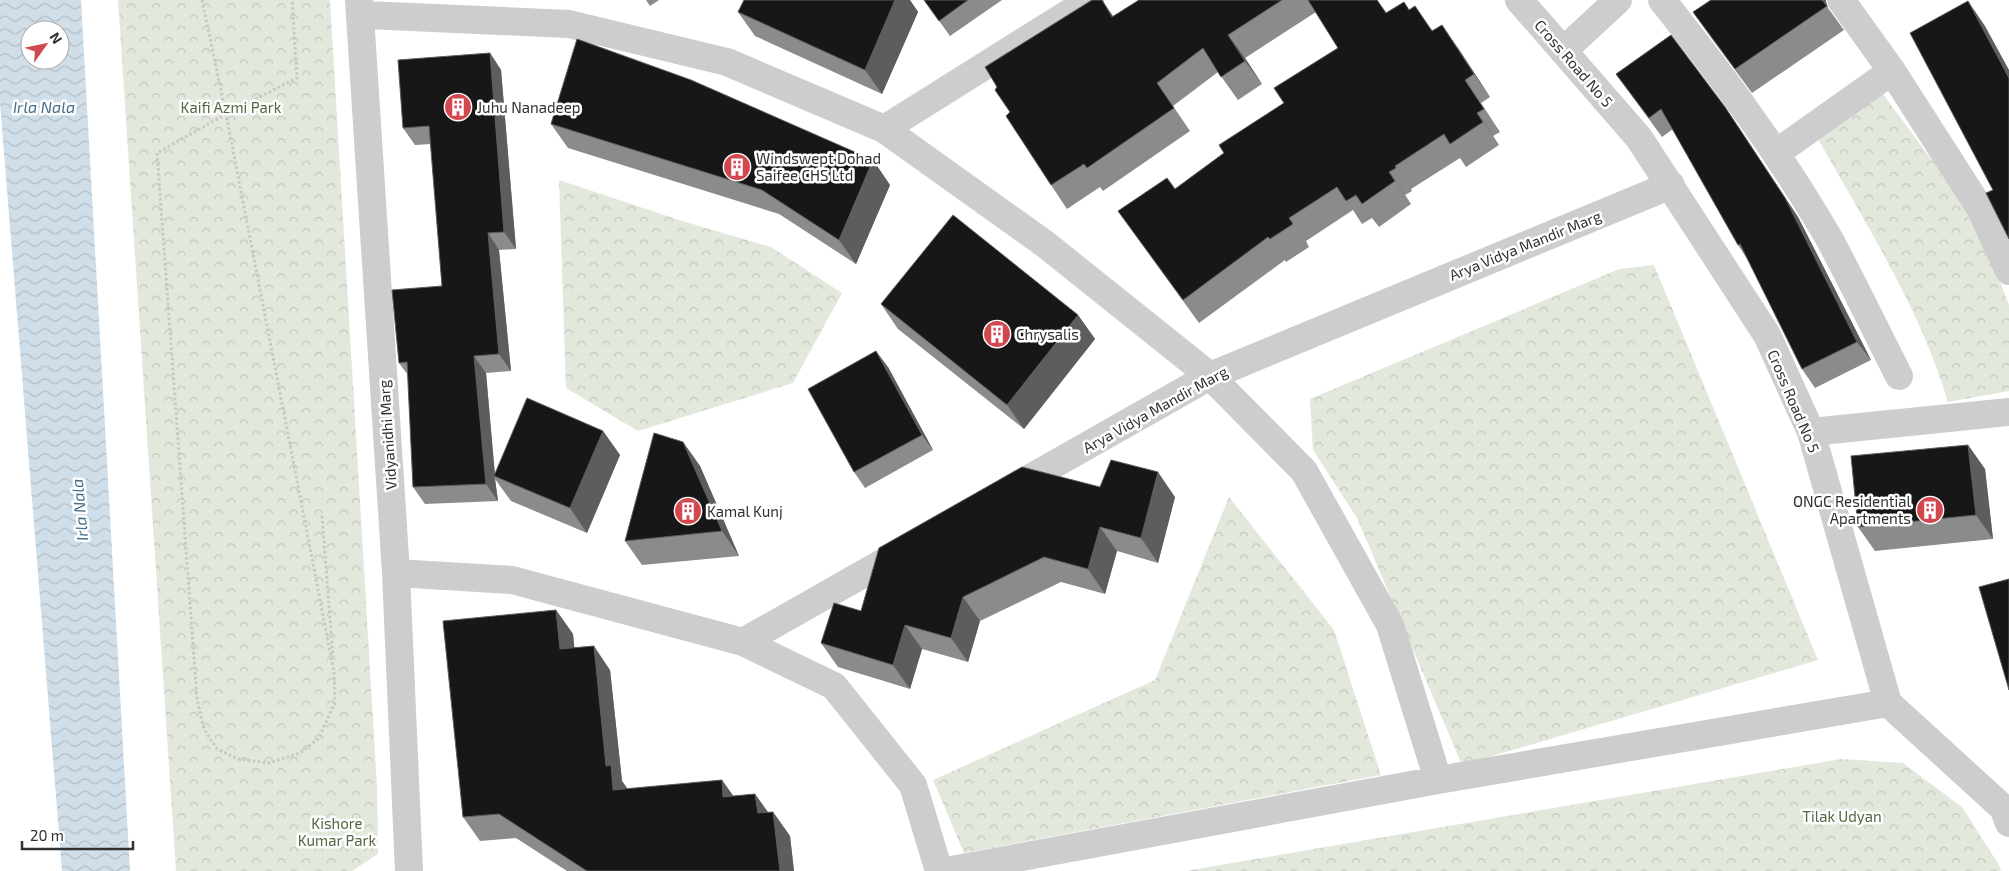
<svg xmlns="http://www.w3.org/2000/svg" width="2009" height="871" viewBox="0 0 2009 871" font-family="'Exo 2',sans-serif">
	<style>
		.park { fill: url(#park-crowns) }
		.water { fill: url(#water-waves); fill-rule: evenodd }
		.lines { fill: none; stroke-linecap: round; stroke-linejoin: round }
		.path { stroke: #c7c7c7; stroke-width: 3; stroke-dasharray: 2.5 2.5; stroke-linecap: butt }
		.minor { stroke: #cdcdcd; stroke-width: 28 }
		.wall { fill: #8b8b8b }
		.shaded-wall { fill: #5d5d5d }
		.building { fill: #171717; stroke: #5d5d5d }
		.labels { text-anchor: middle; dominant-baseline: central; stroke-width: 5; stroke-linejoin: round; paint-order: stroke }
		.street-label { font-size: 15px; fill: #303030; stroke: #fff }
		.park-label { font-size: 15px; fill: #526742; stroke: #fff }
		.poi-label { font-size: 15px; fill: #303030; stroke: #fff; text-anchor: start }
		.water-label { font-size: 16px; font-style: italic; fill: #476d89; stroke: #fff }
	</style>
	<defs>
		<pattern id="park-crowns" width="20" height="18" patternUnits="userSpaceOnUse" patternTransform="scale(1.25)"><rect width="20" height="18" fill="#e3e8dd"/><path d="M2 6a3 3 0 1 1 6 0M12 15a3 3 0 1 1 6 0" fill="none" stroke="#c3c7be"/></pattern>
		<pattern id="water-waves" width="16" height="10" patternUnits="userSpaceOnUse" patternTransform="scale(1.25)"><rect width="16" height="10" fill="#cfdee9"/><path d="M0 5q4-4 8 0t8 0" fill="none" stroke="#b2bfc8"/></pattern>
	</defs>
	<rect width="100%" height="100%" fill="#fff"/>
	<path class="park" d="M118,0h212l47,787 1,67 -26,17h-176z
		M1879,89l62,83 45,73 23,60v86l-61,11c-27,-93 -87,-186 -134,-270z
		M559,180l123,41 89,26 71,46 -49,90 -155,48 -72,-43z
		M1654,265l164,395 -356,105 -105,-247 -44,-68 -3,-51 309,-130z
		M1229,497l105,133 47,145 -417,78 -31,-73 222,-100z
		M1841,759l62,4 59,44 37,58 2,6h-816z"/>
	<path class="water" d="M0,0h81l49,871h-68l-62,-768zM30,30h30v30h-30z"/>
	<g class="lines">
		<path class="path" d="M202,0l24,114 108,558 1,30 -16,36 -19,15 -31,10 -31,-4 -21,-10 -13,-20 -7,-30 -40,-546 69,-39 71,-36 -5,-78
			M322,516l11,141"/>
		<path class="minor" d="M359,0l37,573 13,298
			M1519,0l120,138 128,197 44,97 77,271 115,105 6,15
			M1662,0c61,77 119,155 168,240 24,45 46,91 69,136
			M1841,0l51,71 89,139 28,61
			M366,15l203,9 158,38 157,67 161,115 165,132 94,95 86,154 48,155
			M1563,51l55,-51
			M884,129l206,-129
			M1776,153l116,-82
			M1811,432l198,-20
			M1009,490l201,-114 461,-191
			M396,573l116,7 231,62 91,44 79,99 26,86
			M743,642l164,-93
			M946,871l492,-91 450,-77"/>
	</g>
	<path class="wall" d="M646,0h13l-9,6z
		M744,0h166l8,12 -36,82 -127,-58 -17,-24z
		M924,0h78l-52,36z
		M1102,0l11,17 26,-17h238l9,13 24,-3 23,21 25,17 32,49 -9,6 19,29 -7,4 6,9 -33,22 -6,-9 -49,31 1,2 -7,4 6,9 -32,23 -7,-9 -10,6 -9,-14 -47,31 3,6 -23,15 -1,-2 -86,63 -81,-112 57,-22 49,-36 60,-50 54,-55 -22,-36 -71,46 17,26 -24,16 -20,-28 -45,34 17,25 -87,60 -3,-4 -33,22 -16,-24 -41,-73z
		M1711,0h115v2l2,6 16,22 -92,63 -42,-57 -17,-24z
		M490,53l11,17 15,179 -17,1 12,121 -25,2 9,101 108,-43 17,24 -33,78 -76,-32 -16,-22 3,22 -73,3 -12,-17 -5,-112 -9,-12 43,-77 -11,-142 -16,1 -12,-17z
		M1616,74l122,52 60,91 73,143 -56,28 -13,-19 -54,-109 -10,-15 -65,-116 -11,8z
		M551,124l322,36 17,25 -34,79 -77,-50 -211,-66z
		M881,304l197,11 17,24 -71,90 -126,-100z
		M888,367l45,83 -68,38 -11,-16z
		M683,442l17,24 39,90 -97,9 -17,-24z
		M1968,445l17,24 8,70 -118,12 -17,-24z
		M1100,487l75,10 -17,66 -41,-12 -12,43 -44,-12 -81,39 -12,41 -46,-13 -12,40 -72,-22 -17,-24 40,-32z
		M556,610l17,24 1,13 36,23 12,111 6,8 94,-9 11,16 22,-2 13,18h5l17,24 4,35h-227l-51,-33 -36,3 -17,-24z"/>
	<path class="shaded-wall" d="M895,0h15l8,12 -36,82 -17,-24z
		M1102,0l13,19 -3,-2z
		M1822,0h4v2l2,6z
		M1968,1l17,25 24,44v8z
		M1442,25l16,23 32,49 -16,-23z
		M1228,35l17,23 17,26 -17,-23z
		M490,53l11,17 15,179 -12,-17z
		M1725,107l73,110 73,143 -14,-18z
		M1477,113l16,23 6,9 -16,-23z
		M873,160l17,25 -34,79 -17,-24z
		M1389,172l16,23 6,9 -16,-23z
		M488,233l11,17 12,121 -12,-17z
		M1078,315l17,24 -71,90 -17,-24z
		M876,351l12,16 45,83 -11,-15z
		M474,356l12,17 9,104 -1,-1 1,3 3,22 -12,-17z
		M603,431l17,24 -33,78 -17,-25z
		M683,442l17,24 39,90 -17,-25z
		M1968,445l17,24 8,70 -17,-24z
		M1158,472l17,25 -17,66 -17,-25z
		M1100,527l17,24 -12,43 -17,-25z
		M963,597l17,24 -12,41 -17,-24z
		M556,610l17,24 4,39 -17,-24z
		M905,625l17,24 -12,40 -17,-24z
		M594,646l16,24 12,111 6,9h-15l-7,-24z
		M722,780l17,24 -16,-7z
		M755,794l17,24 -14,-5z
		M773,812l17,24 4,35h-14z"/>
	<path class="building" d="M744,0h151l-30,70 -127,-58z
		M924,0h44l-29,21z
		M1092,0h10l10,17 27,-17h143l-54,35 17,26 -24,16 -18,-29 -46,35 17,25 -87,60 -3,-4 -33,21 -45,-69 4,-4 -15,-22 2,-3 -12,-20z
		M1308,0h69l9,13 18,-11 5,8 6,-4 17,25 10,-6 32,49 -9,6 19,29 -7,4 6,9 -33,22 -6,-10 -49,32 1,2 -7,4 6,9 -33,23 -6,-9 -10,6 -9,-14 -48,31 4,6 -23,15 -2,-2 -85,63 -65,-89 49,-33 8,11 49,-36 -5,-8 65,-42 -10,-15 64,-40z
		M1711,0h111l5,6 -92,63 -42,-57z
		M1968,1l41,77v161l-23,-46 7,-3 -83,-157z
		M1671,35l54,72 60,91 72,144 -55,27 -62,-125 -2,1 -77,-136 -12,9 -33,-44z
		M577,39l114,41 182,80 -34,80 -77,-50 -211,-66z
		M490,53l14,179 -16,1 11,121 -25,2 12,128 -73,3 -6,-125 -8,1 -7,-73 50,-4 -13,-160 -26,2 -5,-68z
		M953,215l125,100 -71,90 -126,-101z
		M876,351l46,84 -68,37 -46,-83z
		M527,398l76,33 -33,77 -76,-32z
		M654,433l29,9 39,89 -97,10z
		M1968,445l8,70 -118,12 -7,-71z
		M1111,460l47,12 -17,66 -41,-11 -12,42 -44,-12 -81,40 -12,41 -46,-13 -12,40 -72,-22 13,-40 27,8 18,-63 143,-81 78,20z
		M2009,579v111l-30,-103z
		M556,610l4,39 34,-3 12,120 5,-1 2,25 109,-10 1,17 32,-3 3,19 15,-1 7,59h-193l-88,-57 -36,3 -20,-196z"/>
	<defs>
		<g id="building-disc" transform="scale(1.4375)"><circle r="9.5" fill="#d1484e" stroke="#fff"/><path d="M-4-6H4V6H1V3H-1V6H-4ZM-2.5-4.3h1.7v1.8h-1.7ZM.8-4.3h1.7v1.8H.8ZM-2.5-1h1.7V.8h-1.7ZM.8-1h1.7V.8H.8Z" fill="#fff"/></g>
	</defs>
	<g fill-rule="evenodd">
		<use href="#building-disc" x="458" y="107"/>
		<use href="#building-disc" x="737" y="167"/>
		<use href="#building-disc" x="997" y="334"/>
		<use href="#building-disc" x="1930" y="510"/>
		<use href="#building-disc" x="688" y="511"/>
	</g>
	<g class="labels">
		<g class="street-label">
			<text transform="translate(1574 63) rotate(49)">Cross Road No 5</text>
			<text transform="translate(1525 245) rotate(-22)">Arya Vidya Mandir Marg</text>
			<text transform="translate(1794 401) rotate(67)">Cross Road No 5</text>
			<text transform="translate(1155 409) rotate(-29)">Arya Vidya Mandir Marg</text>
			<text transform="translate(387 435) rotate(-94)">Vidyanidhi Marg</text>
		</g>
		<g class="park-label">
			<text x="231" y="107">Kaifi Azmi Park</text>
			<text x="1842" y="816">Tilak Udyan</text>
			<text x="337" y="823">Kishore<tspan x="337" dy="17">Kumar Park</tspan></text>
		</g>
		<g class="poi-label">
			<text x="477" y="107">Juhu Nanadeep</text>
			<text x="756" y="158">Windswept Dohad<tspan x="756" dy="17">Saifee CHS Ltd</tspan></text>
			<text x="1016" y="334">Chrysalis</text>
			<text x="1911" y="501" text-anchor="end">ONGC Residential<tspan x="1911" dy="17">Apartments</tspan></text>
			<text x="707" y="511">Kamal Kunj</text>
		</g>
		<g class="water-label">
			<text x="44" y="106">Irla Nala</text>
			<text transform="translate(79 510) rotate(-95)">Irla Nala</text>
		</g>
	</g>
	<g transform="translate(45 45) rotate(57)"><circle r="24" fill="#ffffff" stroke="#acacac"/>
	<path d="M0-4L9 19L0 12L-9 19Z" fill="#d1484e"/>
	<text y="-8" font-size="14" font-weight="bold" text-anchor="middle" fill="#303030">N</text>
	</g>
	<path d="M22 841v8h111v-8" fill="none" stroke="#303030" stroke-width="2.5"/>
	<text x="30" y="841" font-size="15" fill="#303030" stroke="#ffffff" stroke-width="4" paint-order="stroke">20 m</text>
</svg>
